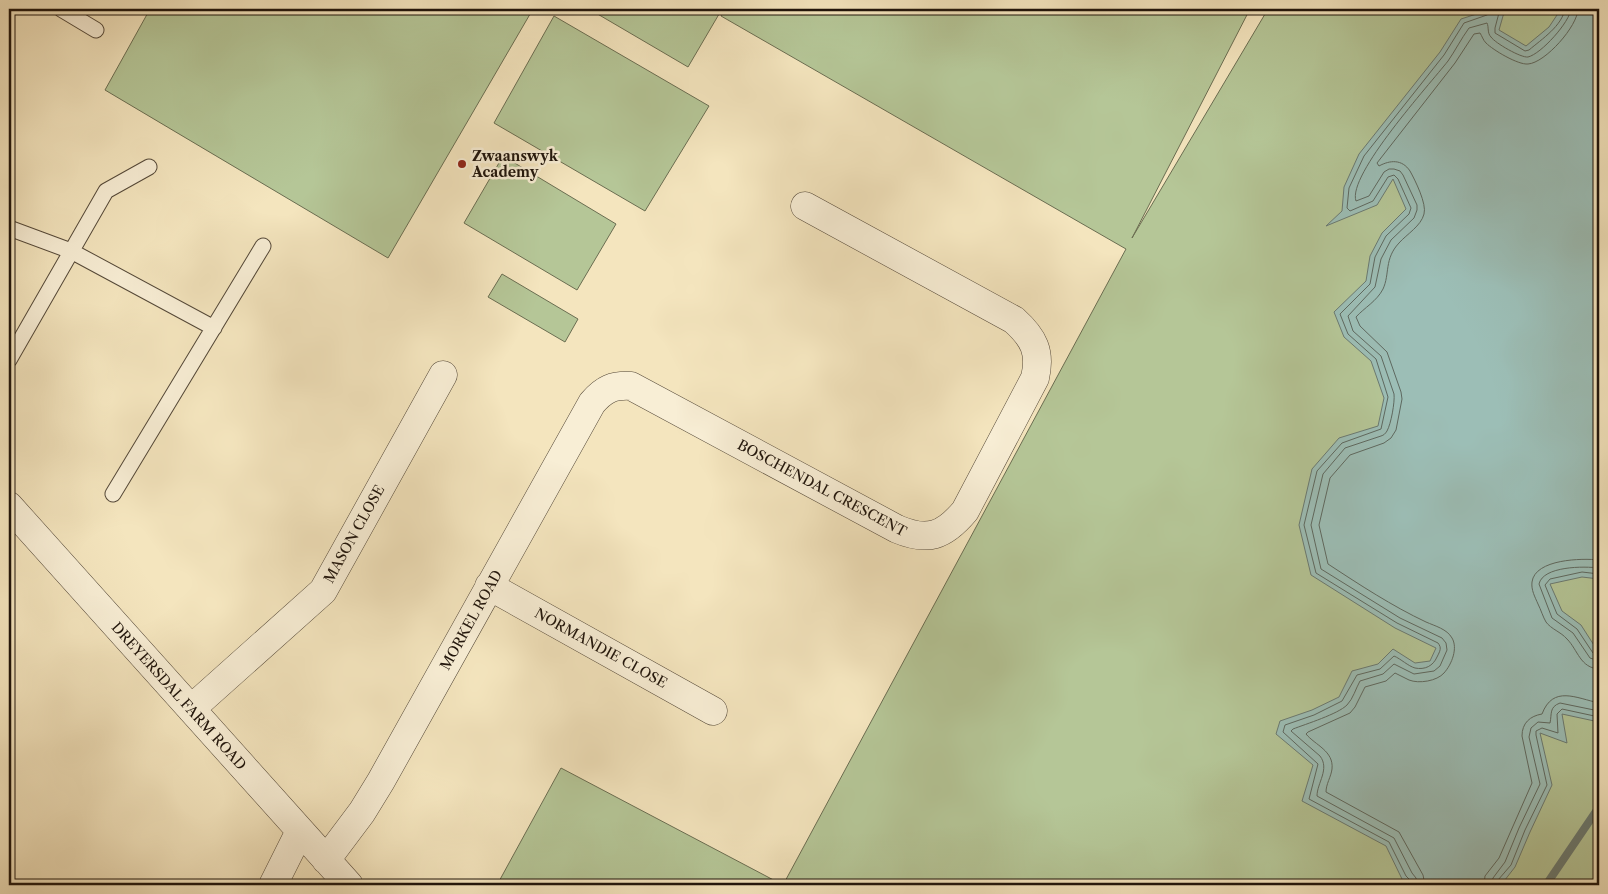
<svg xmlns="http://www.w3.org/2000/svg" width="1608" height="894" viewBox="0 0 1608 894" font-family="'Libre Caslon Text',serif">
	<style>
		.green { fill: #b5c697; stroke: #6a6d51 }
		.water { fill: #9cbeb6; stroke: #6a7a72 }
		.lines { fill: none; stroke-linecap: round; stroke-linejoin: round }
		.shore { stroke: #5e6960; stroke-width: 1 }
		.stream { stroke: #6a7a72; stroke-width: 8 }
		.service-casing { stroke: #544838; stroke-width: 17 }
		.minor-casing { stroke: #544838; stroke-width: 29 }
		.service { stroke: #f8eed5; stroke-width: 15 }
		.minor { stroke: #f8eed5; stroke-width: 28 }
		.poi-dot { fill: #8f2418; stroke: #f8eed5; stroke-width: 2 }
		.labels { text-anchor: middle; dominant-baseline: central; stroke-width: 5; stroke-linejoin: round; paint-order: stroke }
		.poi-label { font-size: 14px; font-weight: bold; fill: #1f140b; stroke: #f8eed5; text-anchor: start }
		.street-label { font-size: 14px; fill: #1f140b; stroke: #f8eed5 }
	</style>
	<rect width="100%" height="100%" fill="#f4e5be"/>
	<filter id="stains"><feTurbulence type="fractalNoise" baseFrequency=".004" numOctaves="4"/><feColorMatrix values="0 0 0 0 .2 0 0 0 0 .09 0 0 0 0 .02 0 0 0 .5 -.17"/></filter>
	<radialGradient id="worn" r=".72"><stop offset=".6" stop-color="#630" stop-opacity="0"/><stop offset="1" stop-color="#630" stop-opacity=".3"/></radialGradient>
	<path class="green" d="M150,9h383l-145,249 -283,-168z
		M589,9h133l-34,58z
		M725,9h525l-118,229 136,-229h331v876h-816l343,-636 -405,-233z
		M554,16l155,90 -64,105 -151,-88z
		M503,156l113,68 -39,66 -113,-67z
		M502,274l76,45 -13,23 -77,-45z
		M561,768l222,117h-286z"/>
	<path class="water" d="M1492,9h13l-6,21 27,16 23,-19 12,-18h38v570l-17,-2 -32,7 12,27 19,14 18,28v69l-37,-8 5,29 -27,-10 12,52 -22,47 -15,35 -14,18h-93l-6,-6 -16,-33 -84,-45 11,-36 -37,-31 4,-13 32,-11 27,-13 13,-26 26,-7 15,-15 22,14 15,-2 6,-13 -41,-20 -84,-53 -12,-50 13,-56 27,-31 39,-12 6,-28 -13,-37 -27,-24 -10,-25 32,-31 4,-25 12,-23 24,-24 -13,-30 -16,26 -51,21 16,-15 2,-24 15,-33 81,-102 21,-33z"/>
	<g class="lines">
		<path class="shore" d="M1500,9l-5,19v5l30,18 4,-1c13,-11 33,-24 36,-41
			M1599,560c-17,-2 -64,-1 -67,22 -1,8 3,15 6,22 3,6 5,13 8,18 5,7 15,10 21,17 11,11 13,29 32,30
			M1599,568c-15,-2 -56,-2 -60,16l13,34 21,15 17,25 9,3
			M1599,574l-17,-2 -32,7 -5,6 12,29 20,15 16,24 6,2
			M1411,885v-4l-5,-5 -17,-34 -80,-43 9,-35 -35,-32 2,-7 29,-10 28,-14 15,-26 23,-6 14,-13c7,3 14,10 21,12 10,2 18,-2 22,-11 3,-6 5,-9 1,-14l-41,-20 -81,-50 -12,-48 13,-54 25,-28 39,-14 7,-32 -12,-38 -28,-25 -8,-20 30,-30 5,-27 11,-21 23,-22 2,-6 -13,-29 -4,-4 -6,2 -15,24 -23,10 -3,-3 2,-20 15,-32 80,-101 20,-32 23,-8 3,-2v-4
			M1417,885l-1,-7 -4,-5 -18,-35 -77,-42c0,-13 13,-27 3,-40l-29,-25 2,-2c13,-5 45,-15 54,-24 6,-6 9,-17 13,-24l23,-7 11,-10 20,10 20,-3 6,-5 7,-16 -1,-7 -4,-5 -42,-20 -79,-49 -10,-44 12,-51 22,-26 36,-12c3,-1 4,-2 6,-5 4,-7 8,-29 7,-37l-13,-38 -28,-25 -5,-15 27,-29 6,-28 10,-19 23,-22 3,-8v-5l-14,-30 -3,-4 -6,-2h-5l-5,3 -15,24 -13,5c-9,-26 74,-117 92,-140 7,-10 13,-22 21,-33l18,-5c2,4 0,10 4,14 4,6 30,21 37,20 13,-3 42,-35 43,-48
			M1425,885l-2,-10 -24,-43 -73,-40c0,-8 5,-15 6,-23 2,-18 -17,-24 -26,-35l2,-2 42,-19 5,-6 10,-20 21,-6 9,-8c5,2 9,5 14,7 10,4 28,1 35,-7 8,-9 14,-25 8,-35 -5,-9 -17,-12 -26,-16 -34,-16 -66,-37 -98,-58l-9,-39 11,-47 20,-23 34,-12 7,-5 5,-8 6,-31 -1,-7 -14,-40 -27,-26 -4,-9c8,-9 21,-16 27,-28 7,-15 1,-30 16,-46 8,-9 22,-17 25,-29 3,-10 -9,-34 -14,-43 -8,-12 -20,-11 -31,-5l-2,-3 78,-100 19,-29 6,-1c2,3 3,7 6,10 7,7 32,22 42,21 17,-1 50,-38 50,-55
			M1484,885l1,-9 14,-18 33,-75 -10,-47c0,-13 8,-20 20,-22 11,-29 34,-16 57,-11
			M1491,885l2,-7 12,-16 14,-34 21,-44 -11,-47 2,-9 7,-6 12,1c2,-9 -1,-16 10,-20l39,8
			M1497,885l1,-5 13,-15 14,-35 22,-45 -11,-50v-4l6,-3 16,5 -1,-19 5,-5 37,8"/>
		<path class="stream" d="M1546,885l53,-78"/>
		<g class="service-casing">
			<path id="service" d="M61,9l35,21
				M9,228l62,23 143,77
				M9,360l97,-169 43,-24
				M113,494l150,-248"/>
		</g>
		<g class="minor-casing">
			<path id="minor" d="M9,506l340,379
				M489,586l224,125
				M191,709l132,-118 120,-216
				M326,860l36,-48 19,-31 211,-378c12,-14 21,-18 39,-17l266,143c31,13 47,7 68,-18l70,-133c6,-26 -1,-40 -21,-58l-209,-114
				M273,885l27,-54"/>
		</g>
		<use href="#service" class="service"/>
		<use href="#minor" class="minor"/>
	</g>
	<circle class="poi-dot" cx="462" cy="164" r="5"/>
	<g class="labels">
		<g class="poi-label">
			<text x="472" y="156">Zwaanswyk<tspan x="472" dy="16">Academy</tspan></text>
		</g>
		<g class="street-label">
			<text transform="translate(822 488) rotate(28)">BOSCHENDAL CRESCENT</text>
			<text transform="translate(354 534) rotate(-61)">MASON CLOSE</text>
			<text transform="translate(471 620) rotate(-61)">MORKEL ROAD</text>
			<text transform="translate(601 648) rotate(29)">NORMANDIE CLOSE</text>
			<text transform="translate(179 696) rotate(48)">DREYERSDAL FARM ROAD</text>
		</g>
	</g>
	<rect width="1608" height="894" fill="none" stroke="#f4e5be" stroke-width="30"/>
	<rect x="10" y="10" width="1588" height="874" fill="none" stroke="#1f140b" stroke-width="2.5"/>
	<rect x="15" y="15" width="1578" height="864" fill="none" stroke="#1f140b"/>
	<rect width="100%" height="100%" filter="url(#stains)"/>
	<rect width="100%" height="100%" fill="url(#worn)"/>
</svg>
